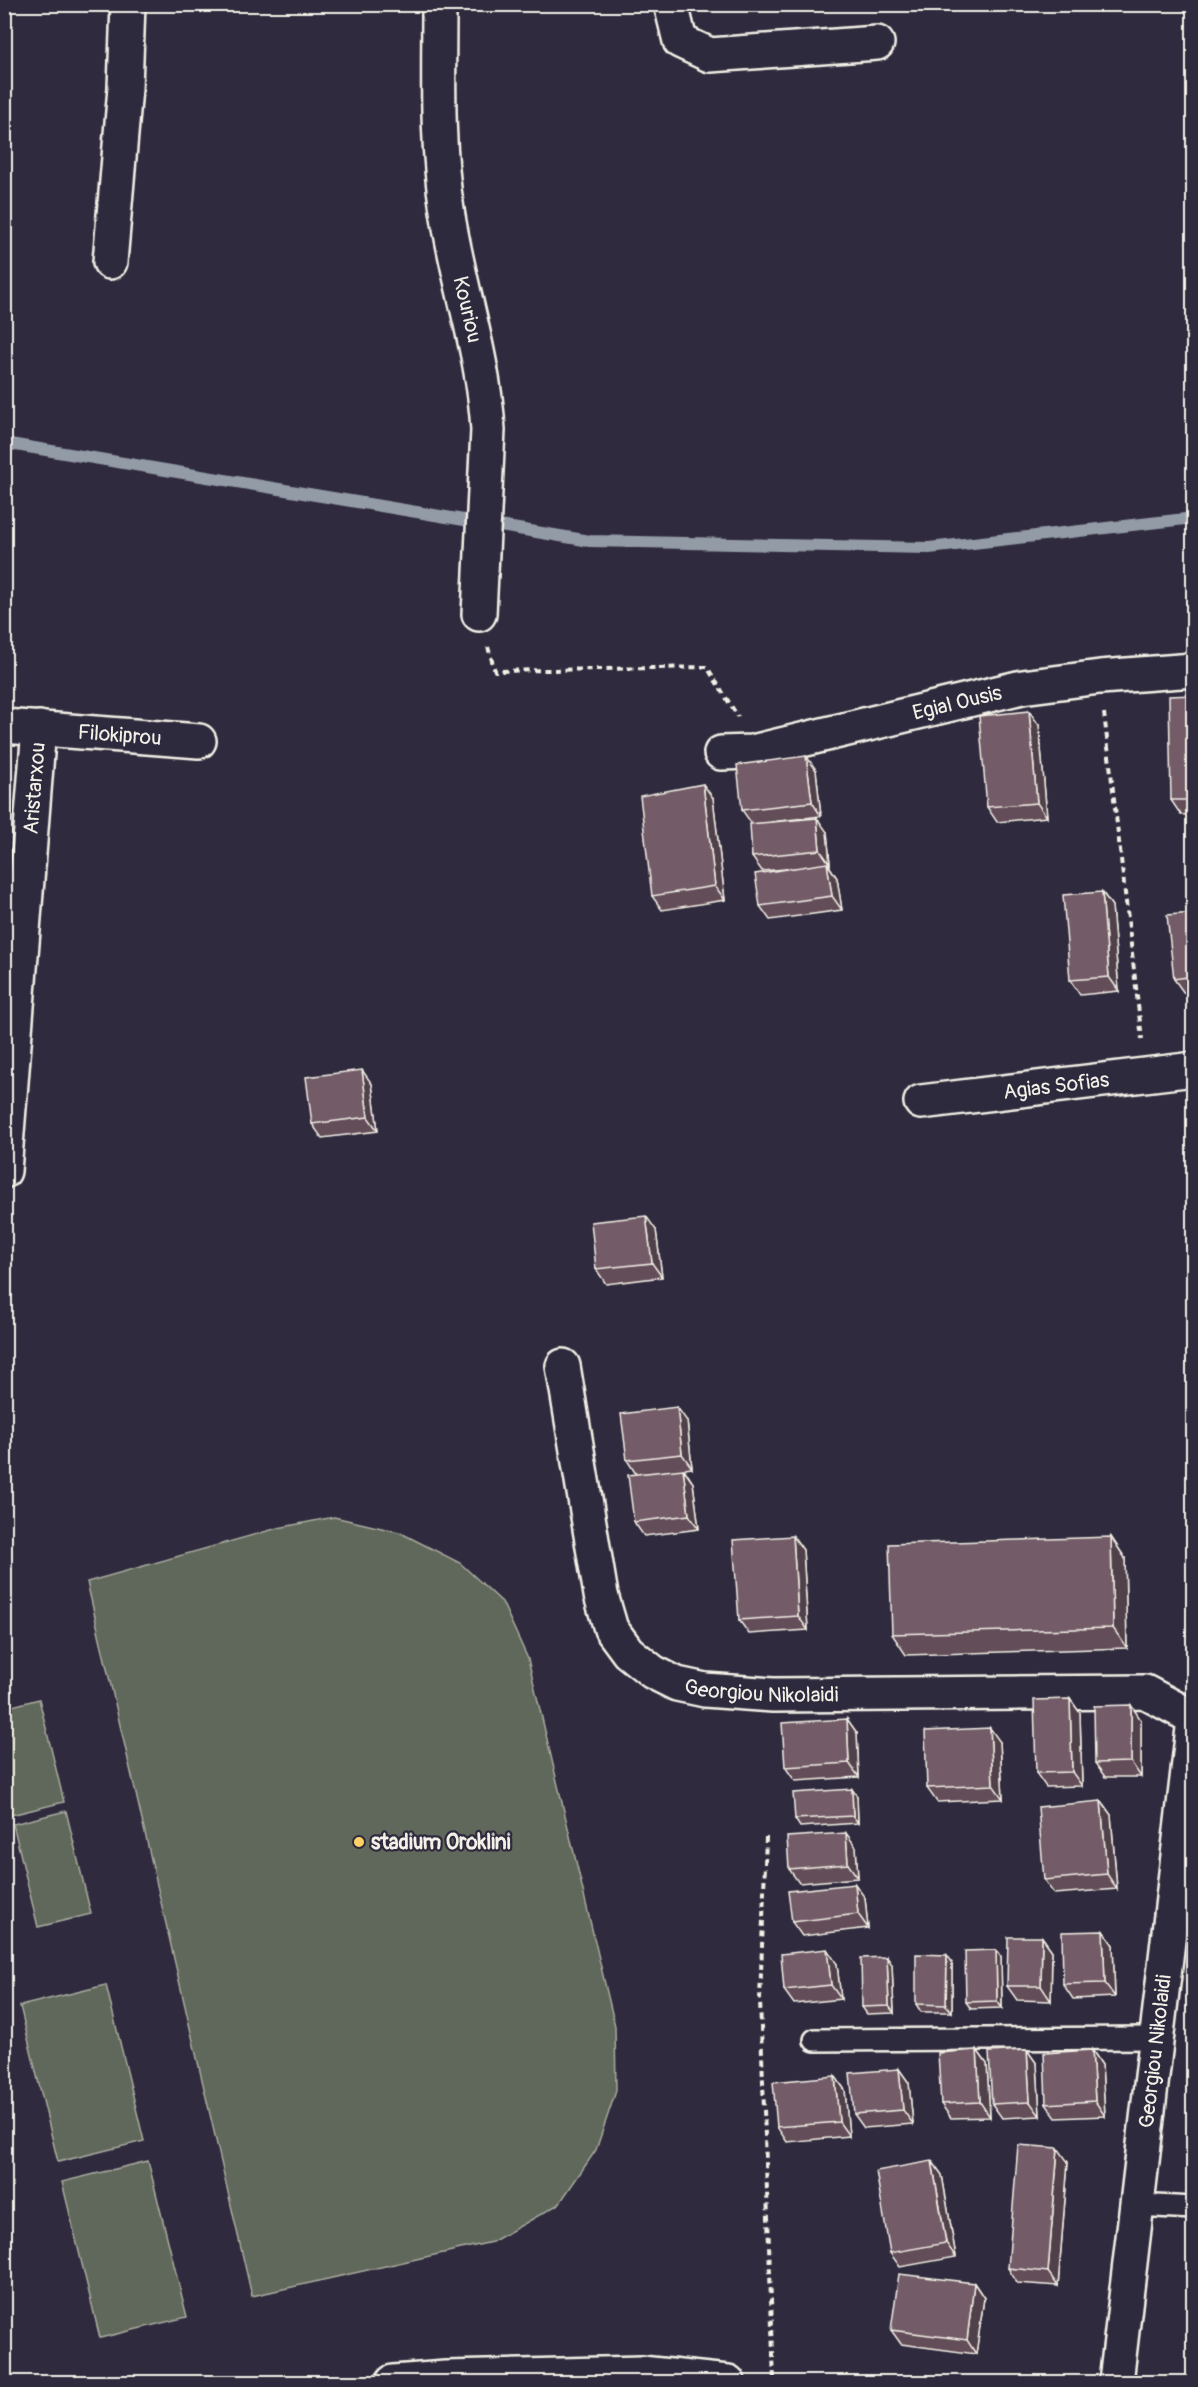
<svg xmlns="http://www.w3.org/2000/svg" width="1198" height="2387" viewBox="0 0 1198 2387" font-family="Pangolin,sans-serif">
	<style>
		.green { fill: #5f675a; stroke: #aaaca1; stroke-width: 1.5 }
		.lines { fill: none; stroke-linecap: round; stroke-linejoin: round }
		.stream { stroke: #939ba7; stroke-width: 12 }
		.lane-casing { stroke: #f4f1e8; stroke-width: 26 }
		.street-casing { stroke: #f4f1e8; stroke-width: 38 }
		.path { stroke: #f4f1e8; stroke-width: 4; stroke-dasharray: 6 4.5; stroke-linecap: butt }
		.lane { stroke: #2f2a3d; stroke-width: 21 }
		.street { stroke: #2f2a3d; stroke-width: 33 }
		.wall { fill: #634e59; stroke: #f4f1e8; stroke-width: 1.5 }
		.shaded-wall { fill: #504048; stroke: #f4f1e8; stroke-width: 1.5 }
		.building { fill: #735b67; stroke: #f4f1e8; stroke-width: 1.5 }
		.poi-dot { fill: #ffd166; stroke: #2f2a3d; stroke-width: 2 }
		.labels { text-anchor: middle; dominant-baseline: central; stroke-width: 4.5; stroke-linejoin: round; paint-order: stroke }
		.street-label { font-size: 21px; fill: #f4f1e8; stroke: #2f2a3d }
		.poi-label { font-size: 21px; font-weight: bold; fill: #f4f1e8; stroke: #2f2a3d; text-anchor: start }
	</style>
	<rect width="100%" height="100%" fill="#2f2a3d"/>
	<filter id="ink" filterUnits="userSpaceOnUse"><feTurbulence type="fractalNoise" baseFrequency=".0167" numOctaves="2"/><feDisplacementMap in="SourceGraphic" scale="12" xChannelSelector="R" yChannelSelector="G"/><feConvolveMatrix kernelMatrix="1 2 1 2 8 2 1 2 1" color-interpolation-filters="sRGB"/></filter>
	<g filter="url(#ink)">
		<path class="green" d="M334,1517l65,15 61,31 42,39 26,57 87,367 1,65 -20,59 -37,54 -67,38 -240,54 -165,-714 191,-54z
			M39,1699l25,103 -53,13 -7,-26 1,-81z
			M66,1811l25,103 -53,13 -25,-103z
			M106,1985l38,156 -86,21 -38,-156z
			M148,2161l39,156 -87,21 -38,-156z"/>
		<g class="lines">
			<path class="stream" d="M4,443l586,98 339,7 265,-30"/>
			<g class="lane-casing">
				<path id="lane" d="M815,2040l341,-2
					M1136,2205l58,3"/>
			</g>
			<g class="street-casing">
				<g id="street">
					<path id="s1" d="M439,4c0,69 -3,138 8,206 11,74 37,145 41,220l-9,184"/>
					<path d="M671,4l9,37 30,14 167,-12"/>
					<path d="M110,262l15,-174 3,-84"/>
					<path id="s2" d="M4,726l195,15"/>
					<path id="s3" d="M721,753l31,-1 270,-65 78,-10 94,-7"/>
					<path id="s4" d="M921,1102l273,-33"/>
					<path id="s5" d="M4,1171l35,-443"/>
					<path id="s6" d="M563,1366l38,229 10,34 17,23 25,20 24,12 28,6 68,5 372,-3 49,26"/>
					<path d="M393,2382l53,-4 195,-5 87,9"/>
					<path id="s7" d="M1116,2382l78,-662"/>
				</g>
			</g>
			<path class="path" d="M488,647l7,24 212,-4 31,50
				M1104,713l38,326
				M766,1837l-6,163 14,382"/>
			<use href="#lane" class="lane"/>
			<use href="#street" class="street"/>
		</g>
		<path class="wall" d="M1194,695v119l-13,1 -10,-15z
			M1039,725l8,92 -50,5 -10,-15z
			M806,756l10,14 5,46 -50,6 56,10 3,32h-2l9,14 5,32 -72,10 -10,-14 38,-38 -36,3 -10,-14v-33l-10,-14z
			M713,798l12,102 -63,10 -10,-14z
			M1102,892l10,14 7,85 -39,4 -10,-15z
			M1194,913v79l-10,1 -10,-14z
			M372,1084l6,47 -56,7 -10,-14z
			M656,1230l6,47 -56,7 -10,-15z
			M687,1421l5,47 -8,1 9,14 6,46 -55,7 -10,-14 2,-48 -9,-14z
			M793,1536l10,14 5,80 -59,4 -10,-14z
			M1111,1537l14,21 2,90 -221,7 -14,-21z
			M1070,1699l10,14 2,73 -36,1 -10,-14z
			M847,1719l10,14 2,44 -64,4 -10,-14z
			M1141,1720v57h-36l-10,-14z
			M1000,1742l3,57 -66,3 -10,-14z
			M857,1796l1,27 -58,4 -5,-8z
			M1101,1801l10,14 6,74 -63,5 -10,-14z
			M856,1847l2,31 -59,5 -10,-14z
			M865,1898l3,30 -66,8 -10,-14z
			M1103,1931l10,14 2,52 -42,2 -10,-15z
			M1042,1937l10,14 -1,50 -34,-1 -10,-14z
			M1001,1957l1,51 -31,1 -5,-7z
			M952,1962v50h-31l-5,-8z
			M837,1964l4,35 -47,5 -10,-14z
			M892,1965l2,48 -27,1 -5,-7z
			M977,2050l10,14 3,53 -39,1 -10,-14z
			M1027,2050l10,14 3,52 -38,2 -10,-14z
			M1092,2050l10,15 3,51 -49,2 -10,-14z
			M899,2069l10,14 4,41 -49,4 -10,-14z
			M835,2076l10,14 4,46 -62,6 -10,-15z
			M932,2161l10,14 14,82 -56,10 -10,-14z
			M1068,2162l-10,124 -41,-3 -9,-15z
			M974,2283l10,15 -8,56 -75,-10 -10,-14z"/>
		<path class="shaded-wall" d="M1029,711l10,14 8,92 -10,-14z
			M806,756l10,14 5,46 -9,-14z
			M703,784l10,14 12,102 -10,-14z
			M817,818l10,14 3,32 -10,-14z
			M827,863l10,15 5,32 -10,-14z
			M1102,892l10,14 7,85 -10,-14z
			M362,1070l10,14 6,47 -10,-14z
			M646,1216l10,14 6,47 -10,-14z
			M677,1407l10,14 5,47 -10,-14z
			M683,1469l10,14 6,46 -10,-14z
			M793,1536l10,14 5,80 -10,-14z
			M1111,1537l14,21 2,90 -14,-20z
			M1070,1699l10,14 2,73 -10,-14z
			M1131,1705l10,15v57l-10,-15z
			M847,1719l10,14 2,44 -10,-14z
			M990,1728l10,14 3,57 -10,-14z
			M852,1789l5,7 1,27 -5,-7z
			M1101,1801l10,14 6,74 -10,-15z
			M846,1833l10,14 2,31 -10,-14z
			M855,1884l10,14 3,30 -10,-14z
			M1103,1931l10,14 2,52 -10,-14z
			M1042,1937l10,14 -1,50 -10,-15z
			M827,1949l10,15 4,35 -10,-14z
			M996,1950l5,7 1,51 -5,-7z
			M947,1955l5,7v50l-6,-7z
			M887,1957l5,8 2,48 -5,-7z
			M977,2050l10,14 3,53 -10,-15z
			M1027,2050l10,14 3,52 -10,-14z
			M1092,2050l10,15 3,51 -10,-15z
			M899,2069l10,14 4,41 -10,-14z
			M835,2076l10,14 4,46 -10,-14z
			M1058,2148l10,14 -10,124 -10,-14z
			M932,2161l10,14 14,82 -10,-14z
			M974,2283l10,15 -8,56 -9,-14z"/>
		<path class="building" d="M1194,695v105h-23l-2,-104z
			M1029,711l8,92 -50,4 -8,-91z
			M806,756l6,46 -70,8 -5,-45z
			M703,784l12,102 -63,10 -12,-100z
			M817,818l3,32 -68,7 -2,-33z
			M827,863l5,33 -72,10 -5,-32z
			M1102,892l7,85 -39,3 -7,-85z
			M1194,913v63l-20,3 -7,-64z
			M362,1070l6,47 -56,7 -6,-47z
			M646,1216l6,47 -56,6 -5,-47z
			M677,1407l5,47 -55,6 -6,-46z
			M683,1469l6,46 -55,7 -6,-47z
			M793,1536l5,80 -59,4 -6,-80z
			M1111,1537l2,91 -221,6 -3,-90z
			M1070,1699l2,73 -36,1 -2,-73z
			M1131,1705v57l-36,1 -1,-57z
			M847,1719l2,44 -64,4 -3,-44z
			M990,1728l3,57 -66,3 -2,-57z
			M852,1789l1,27 -58,3 -2,-26z
			M1101,1801l6,73 -63,6 -6,-73z
			M846,1833l2,31 -59,5 -2,-32z
			M855,1884l3,30 -66,8 -4,-31z
			M1103,1931l2,52 -42,1 -1,-52z
			M1008,1937h34l-1,49h-34z
			M827,1949l4,36 -47,5 -3,-36z
			M996,1950l1,51 -31,1 -1,-51z
			M916,1954l31,1 -1,50 -30,-1z
			M887,1957l2,49 -27,1 -1,-49z
			M977,2050l3,52 -39,2 -3,-51z
			M1027,2050l3,52 -38,2 -3,-52z
			M1092,2050l3,51 -49,3 -2,-51z
			M899,2069l4,41 -49,4 -4,-41z
			M835,2076l4,46 -62,5 -4,-45z
			M1018,2145l40,3 -10,124 -40,-4z
			M932,2161l14,82 -56,10 -14,-82z
			M899,2274l75,9 -7,57 -76,-10z"/>
	</g>
	<circle class="poi-dot" cx="359" cy="1842" r="6"/>
	<g class="labels">
		<g class="street-label">
			<text stroke="none"><textPath href="#s1" startOffset="308">Kouriou</textPath></text>
			<text stroke="none"><textPath href="#s3" startOffset="242">Egial Ousis</textPath></text>
			<text stroke="none"><textPath href="#s2" startOffset="116">Filokiprou</textPath></text>
			<text stroke="none"><textPath href="#s5" startOffset="384">Aristarxou</textPath></text>
			<text stroke="none"><textPath href="#s4" startOffset="136">Agias Sofias</textPath></text>
			<text stroke="none"><textPath href="#s6" startOffset="440">Georgiou Nikolaidi</textPath></text>
			<text stroke="none"><textPath href="#s7" startOffset="333">Georgiou Nikolaidi</textPath></text>
		</g>
		<g class="poi-label">
			<text x="371" y="1842">stadium Oroklini</text>
		</g>
	</g>
	<rect width="1198" height="2387" fill="none" stroke="#2f2a3d" stroke-width="24"/>
	<rect x="12" y="12" width="1174" height="2363" fill="none" stroke="#f4f1e8" stroke-width="2" filter="url(#ink)"/>
</svg>
